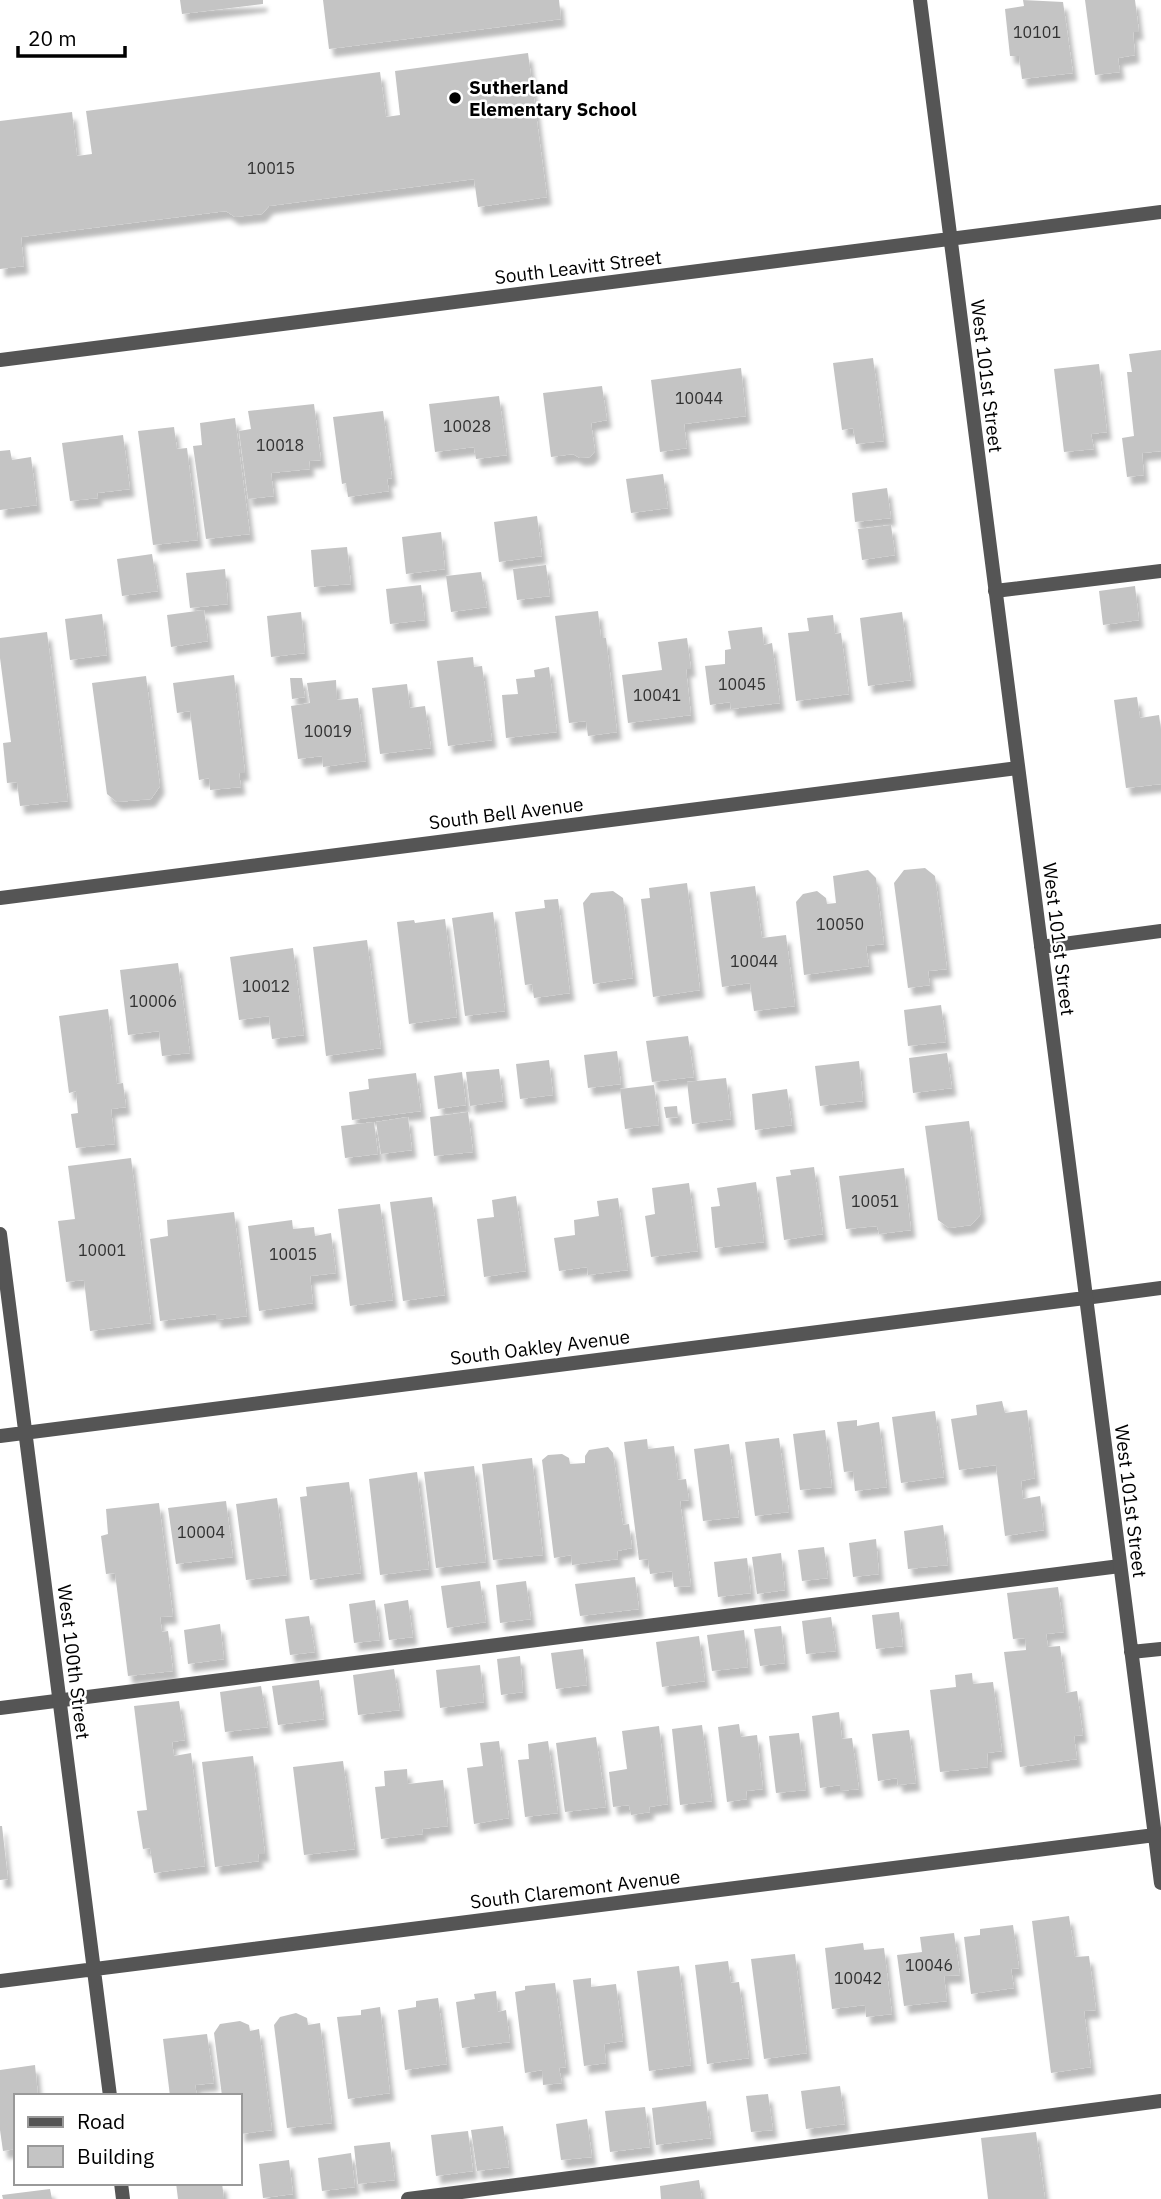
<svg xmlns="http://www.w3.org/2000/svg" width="1161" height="2199" viewBox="0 0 1161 2199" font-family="'IBM Plex Sans',sans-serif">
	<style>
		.building { fill: #c4c4c4; filter: url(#shadow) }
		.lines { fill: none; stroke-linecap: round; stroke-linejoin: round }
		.service { stroke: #555; stroke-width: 14 }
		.minor { stroke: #555; stroke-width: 14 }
		.poi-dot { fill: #000; stroke: #fff; stroke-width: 2.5 }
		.labels { text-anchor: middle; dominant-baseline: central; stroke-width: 5; stroke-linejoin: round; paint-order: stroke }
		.number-label { font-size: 16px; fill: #313131 }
		.poi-label { font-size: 19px; font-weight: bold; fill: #000; stroke: #fff; text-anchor: start }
		.street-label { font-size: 19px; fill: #000; stroke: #fff }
	</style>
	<defs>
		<filter id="shadow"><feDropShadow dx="4.5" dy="8" stdDeviation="2" flood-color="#0004"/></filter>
	</defs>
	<rect width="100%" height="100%" fill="#fff"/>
	<path class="building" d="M180,0h83v4l-81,10z
		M323,0h236l2,19 -232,30z
		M1023,0l40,2 10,71 -51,6 -3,-23h-9l-5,-47 19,-3z
		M1085,0h50l4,32h-6l2,23 -17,3 2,14 -25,3z
		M528,53l19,144 -69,10 -4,-28 -205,27 -7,8 -27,3 -9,-6 -205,26 3,29 -24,3v-148l72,-9 5,44 15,-2 -6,-43 294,-39 6,45 14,-2 -5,-44z
		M1161,350v101l-19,2 2,22 -17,2 -5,-39 12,-2 -7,-64h5l-3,-18z
		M873,358l11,83 -28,3 -3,-16 -11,2 -9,-67z
		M1099,364l8,68 -16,2 3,15 -30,3 -10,-83z
		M741,368l5,48 -62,8 3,24 -27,4 -9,-72z
		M602,386l5,34 -16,3 4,28 -5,6 -10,1 -7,-4 -22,3 -8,-64z
		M499,396l8,59 -31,4 -2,-12 -39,5 -6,-48z
		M314,404l7,56 -12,1 1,8 -39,4 3,23 -26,3 -9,-68 12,-2 -3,-18z
		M383,411l9,67 -5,1 2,12 -41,6 -2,-14 -4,1 -9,-67z
		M235,418l15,116 -44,5 -13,-93 9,-1 -2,-22z
		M174,427l3,22 10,-1 11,92 -45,5 -15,-114z
		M123,435l7,54 -33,4 1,5 -28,3 -8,-58z
		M10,450l2,10 19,-3 6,48 -37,5v-59z
		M663,474l5,34 -37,5 -5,-34z
		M887,488l4,30 -36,4 -3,-29z
		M537,516l5,40 -43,6 -5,-40z
		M891,525l4,30 -33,5 -4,-31z
		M441,532l4,37 -39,5 -4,-37z
		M347,547l4,37 -37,3 -3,-37z
		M152,554l6,37 -36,5 -5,-37z
		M546,565l4,31 -33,4 -4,-31z
		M225,569l3,35 -38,4 -4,-35z
		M481,572l6,35 -36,5 -5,-36z
		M421,585l4,35 -35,4 -4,-35z
		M1135,586l4,34 -36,5 -4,-34z
		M204,610l4,31 -37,6 -4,-32z
		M598,611l3,27h5l11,94 -29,4 -2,-15 -17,2 -14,-107z
		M301,612l4,41 -34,4 -4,-41z
		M902,612l9,68 -43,6 -8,-68z
		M102,614l5,41 -37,5 -5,-41z
		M833,615l2,19 6,-1 8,61 -53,7 -8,-68 21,-2 -2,-13z
		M762,627l2,18 8,-2 8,60 -49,6 -1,-7 -20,3 -5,-39 20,-2v-14l6,-1 -3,-18z
		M47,632l21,169 -48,5 -3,-24 -10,1 -4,-40 8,-1 -11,-84v-20z
		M687,638l4,31h-5l5,46 -63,8 -6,-48 40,-5 -4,-28z
		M473,657l1,10 8,-1 10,74 -44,6 -11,-85z
		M549,667l8,65 -51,6 -4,-43 16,-1 -2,-15 19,-2 -1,-7z
		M234,675l11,98h-6l2,14 -31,3 -1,-12 -10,2 -9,-69 -13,2 -4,-30z
		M146,676l14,110 -9,13 -34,3 -10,-8 -15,-111z
		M290,678h12l3,19 -13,2z
		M336,680l1,20 21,-2 8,63 -43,6 -1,-11 -24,3 -7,-53 19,-3 -3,-20z
		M407,684l3,24 15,-2 6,42 -51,6 -8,-66z
		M1137,697l3,21 19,-3 2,15v54l-35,4 -12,-88z
		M925,868l10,8 12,93 -19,2 2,14 -22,3 -14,-105 10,-13z
		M868,870l8,8 8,66 -18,2 3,20 -65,9 -8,-73 7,-8 14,-3 9,7 1,6 9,-1 -3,-27z
		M687,883l13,107 -47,7 -12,-98 9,-1 -1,-10z
		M755,886l7,52 24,-3 9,71 -41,5 -4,-28 -28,4 -12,-95z
		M613,891l10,7 10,80 -40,6 -10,-81 8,-10z
		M558,899l12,94 -36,5 -2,-14 -7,1 -10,-73 30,-4 -1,-8z
		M493,912l12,99 -40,5 -13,-98z
		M445,919l12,98 -48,7 -12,-102 17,-2 1,3z
		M367,940l14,108 -55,8 -13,-109z
		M293,948l11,87 -32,4 -3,-23 -30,4 -9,-63z
		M178,963l12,90 -28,3 -3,-25 -31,4 -8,-65z
		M941,1005l5,37 -38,4 -4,-36z
		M108,1009l9,75 6,-1 3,24 -15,2 4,35 -39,4 -5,-34 7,-1 -2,-22 -7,2 -10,-77z
		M688,1036l6,41 -42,5 -6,-41z
		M617,1051l4,33 -33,4 -4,-33z
		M947,1053l5,35 -39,5 -4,-35z
		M549,1060l4,35 -33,4 -4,-35z
		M859,1061l4,40 -43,5 -5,-40z
		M499,1069l4,32 -33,5 -4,-34z
		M462,1072l4,33 -28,4 -4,-33z
		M416,1073l5,38 -69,9 -3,-28 20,-3 -1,-10z
		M726,1078l5,41 -39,5 -5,-42z
		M654,1085l5,40 -34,4 -5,-40z
		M787,1089l5,36 -37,5 -3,-36z
		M677,1106l1,11 -12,1 -2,-11z
		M468,1112l5,40 -39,4 -4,-39z
		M408,1117l4,33 -31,4 -5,-32z
		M969,1121l12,93 -10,11 -22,3 -11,-8 -13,-94z
		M374,1122l4,32 -33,4 -4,-32z
		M131,1158l20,165 -61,8 -6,-51 -18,2 -8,-61 17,-2 -7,-53z
		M814,1167l9,67 -39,6 -8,-63 15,-2 -1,-5z
		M904,1168l7,62 -32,4 -2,-8 -31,3 -7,-53z
		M756,1182l8,60 -49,6 -4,-41 9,-1 -3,-18z
		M689,1183l9,68 -47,6 -6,-41 10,-2 -3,-26z
		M516,1196l10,75 -42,6 -7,-58 17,-2 -2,-17z
		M432,1197l13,98 -42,6 -13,-99z
		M618,1198l10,72 -40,5 -1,-8 -28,4 -5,-33 21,-3 -1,-15 25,-4 -2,-15z
		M380,1204l13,96 -43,6 -12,-97z
		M234,1212l13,104 -31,4v-6l-56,7 -10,-82 18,-3 -1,-16z
		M292,1220l1,9 21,-2 1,9 16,-3 5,40 -26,3 3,27 -54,8 -11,-85z
		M1002,1401l3,12 22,-3 8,68 -14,3 2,18 17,-3 4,34 -39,6 -9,-71 -37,5 -8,-51 26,-4 -1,-10z
		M935,1411l9,66 -43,6 -9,-66z
		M857,1420v6l22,-4 8,65 -32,4 -2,-20 -9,1 -7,-50z
		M825,1430l7,57 -32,3 -7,-56z
		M779,1438l10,74 -34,4 -10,-74z
		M647,1439l1,10 26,-3 4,34 8,-1 3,21 -9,1 11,85 -17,1 -2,-16 -22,3 -2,-15 -9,1 -15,-118z
		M729,1444l10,73 -36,4 -9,-72z
		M608,1447l5,6 10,72 6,-1 3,24 -15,3 1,8 -46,6 -1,-10 -17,3 -12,-98 6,-5 14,-1 7,4 1,6 15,-1v-7l4,-6z
		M532,1458l11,97 -50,5 -11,-96z
		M474,1466l12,96 -50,6 -12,-96z
		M417,1472l12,97 -49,6 -11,-96z
		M349,1482l12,91 -51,7 -10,-83 7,-1 -1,-9z
		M277,1498l10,77 -41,5 -10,-76z
		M226,1501l7,56 -57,7 -8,-56z
		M159,1503l14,113 -13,1 2,15 6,-1 5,40 -45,5 -13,-103 -9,1 -5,-38 7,-2 -2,-25z
		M943,1525l5,40 -40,4 -4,-38z
		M876,1539l3,35 -26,3 -4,-34z
		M824,1547l4,31 -26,3 -4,-31z
		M781,1553l4,37 -28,4 -5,-37z
		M747,1558l4,35 -33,4 -4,-35z
		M635,1577l4,32 -59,7 -5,-32z
		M480,1581l6,41 -39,6 -6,-42z
		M526,1581l5,38 -31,4 -4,-38z
		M1058,1587l6,45 -18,2 2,13 12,-1 6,47 11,-2 6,44 -9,1 3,23 -57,8 -16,-115 22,-2 -1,-12 -12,1 -6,-46z
		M375,1600l5,40 -26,3 -5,-39z
		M408,1600l5,37 -24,3 -5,-36z
		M899,1612l4,34 -27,3 -4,-34z
		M309,1616l6,36 -25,3 -5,-36z
		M831,1617l5,34 -30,3 -4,-33z
		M220,1624l4,35 -36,5 -4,-34z
		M781,1626l4,37 -25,3 -6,-37z
		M744,1630l4,37 -36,4 -5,-36z
		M699,1636l6,45 -43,6 -6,-45z
		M583,1649l4,36 -31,4 -5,-36z
		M520,1656l3,36 -22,3 -4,-36z
		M480,1665l4,37 -44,6 -4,-38z
		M394,1669l6,41 -42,5 -5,-40z
		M972,1673l1,11 20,-2 9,69 -15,2 1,14 -48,5 -10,-82 26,-3 -1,-12z
		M319,1680l5,39 -46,6 -6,-39z
		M261,1686l7,41 -43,5 -5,-40z
		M179,1701l6,39 -13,2 2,14 17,-3 14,113 -51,7 -4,-25 -7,1 -6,-38 10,-1 -13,-104z
		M839,1712l3,27 10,-1 7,51 -19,2v-6l-20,3 -8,-72z
		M739,1724l2,13 16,-2 6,54 -17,2 1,8 -20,3 -9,-75z
		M702,1725l10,76 -32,4 -8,-76z
		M659,1726l9,78 -19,3 1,5 -19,3 -2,-10 -16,2 -4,-35 18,-3 -5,-38z
		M909,1730l7,53 -18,2 -1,-7 -19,3 -6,-47z
		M799,1733l7,57 -30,3 -7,-57z
		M596,1737l10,70 -41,5 -9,-69z
		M499,1741l10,77 -35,6 -7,-56 16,-2 -3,-23z
		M548,1741l10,72 -33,4 -7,-57 11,-1 -1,-15z
		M253,1756l12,98h-7l1,7 -44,6 -13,-105z
		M343,1761l12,88 -51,6 -11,-88z
		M407,1769l1,15 35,-4 5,46 -26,3 1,5 -42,5 -6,-52 10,-1 -1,-15z
		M0,1826h2l6,53 -8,1z
		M1069,1916l6,41 14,-1 7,54 -12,1 7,56 -40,6 -19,-152z
		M1013,1925l6,43 -8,1 3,19 -43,6 -7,-57 16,-2v-6z
		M954,1933l6,42 -16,1 3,25 -43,5 -7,-51 25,-3 -2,-15z
		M863,1943l1,7 20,-2 8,66 -26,3 -1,-12 -33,4 -7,-61z
		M795,1954l12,99 -43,6 -13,-100z
		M728,1961l3,22 8,-1 10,76 -42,6 -12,-99z
		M679,1966l12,99 -42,6 -12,-100z
		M591,1978v9l25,-3 7,57 -19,3 2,19 -22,3 -11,-86z
		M555,1983l11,84 -7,1 3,15 -19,2 -1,-15 -17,3 -10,-81 10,-2v-4z
		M496,1991l2,21 8,-2 4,32 -48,6 -6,-46 19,-3 -1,-5z
		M438,1998l9,66 -42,6 -7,-60 18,-3v-6z
		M380,2007l10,86 -42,6 -11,-82 24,-2v-5z
		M296,2013l11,5 1,7 12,-2 12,100 -45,5 -13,-103 6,-8z
		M240,2021l9,4 1,6 9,-2 13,101 -32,4v-38h-18l-8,-63 6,-9z
		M207,2034l7,49 -19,2 2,11h-27l-7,-57z
		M35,2065l3,31h-22v53l-13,2 -3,-21v-60z
		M840,2086l5,38 -39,5 -5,-38z
		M768,2094l5,36 -22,2 -5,-36z
		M706,2101l5,37 -55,7 -4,-37z
		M645,2107l5,40 -40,5 -5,-41z
		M587,2119l5,38 -31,3 -5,-36z
		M503,2126l6,41 -32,4 -6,-41z
		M468,2131l5,40 -37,5 -5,-41z
		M1036,2132l9,67h-57l-7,-61z
		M390,2142l5,38 -37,4 -4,-38z
		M351,2153l4,34 -33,4 -4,-33z
		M289,2160l4,34 -30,4 -4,-34z
		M699,2180l3,19h-41l-1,-13z
		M176,2183h46l2,16h-46z
		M50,2189l2,10h-49l-1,-4z"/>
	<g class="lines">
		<path class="service" d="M995,591l166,-20
			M1085,1298l76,-10
			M0,1708l1120,-142
			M408,2199l753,-98"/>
		<path class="minor" d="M920,0l241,1883
			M0,360l1161,-148
			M0,898l1018,-130
			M1041,947l120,-16
			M0,1234l110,862
			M0,1436l1085,-138
			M1131,1652l30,-3
			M0,1981l1155,-146
			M121,2183l2,16"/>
	</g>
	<circle class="poi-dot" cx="455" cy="98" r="7"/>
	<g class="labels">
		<g class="number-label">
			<text x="1037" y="32">10101</text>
			<text x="271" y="168">10015</text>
			<text x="699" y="398">10044</text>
			<text x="467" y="426">10028</text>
			<text x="280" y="445">10018</text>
			<text x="742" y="684">10045</text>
			<text x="657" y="695">10041</text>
			<text x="328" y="731">10019</text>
			<text x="840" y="924">10050</text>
			<text x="754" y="961">10044</text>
			<text x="266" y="986">10012</text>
			<text x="153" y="1001">10006</text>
			<text x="875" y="1201">10051</text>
			<text x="102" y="1250">10001</text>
			<text x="293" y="1254">10015</text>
			<text x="201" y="1532">10004</text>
			<text x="929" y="1965">10046</text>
			<text x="858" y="1978">10042</text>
		</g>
		<g class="poi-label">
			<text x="469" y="87">Sutherland<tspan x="469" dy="22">Elementary School</tspan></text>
		</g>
		<g class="street-label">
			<text transform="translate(578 267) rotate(-7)">South Leavitt Street</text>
			<text transform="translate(987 376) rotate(83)">West 101st Street</text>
			<text transform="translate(506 813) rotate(-7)">South Bell Avenue</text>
			<text transform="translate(1059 939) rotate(83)">West 101st Street</text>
			<text transform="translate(540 1347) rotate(-7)">South Oakley Avenue</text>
			<text transform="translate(1131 1501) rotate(83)">West 101st Street</text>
			<text transform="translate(74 1662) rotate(83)">West 100th Street</text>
			<text transform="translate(575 1889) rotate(-7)">South Claremont Avenue</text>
		</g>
	</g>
	<rect x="14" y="2094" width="228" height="91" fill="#ffffff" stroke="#999999" stroke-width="2"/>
	<rect x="28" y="2117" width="35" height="10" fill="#555555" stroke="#999999" stroke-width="2"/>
	<text x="77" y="2129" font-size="21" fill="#000000">Road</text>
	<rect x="28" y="2146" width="35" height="21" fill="#c4c4c4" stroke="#999999" stroke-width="2"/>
	<text x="77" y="2164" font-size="21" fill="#000000">Building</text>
	<path d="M18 46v10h107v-10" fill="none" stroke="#000000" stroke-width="3.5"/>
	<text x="28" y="46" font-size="21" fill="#000000" stroke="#ffffff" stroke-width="5" paint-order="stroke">20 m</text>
</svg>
